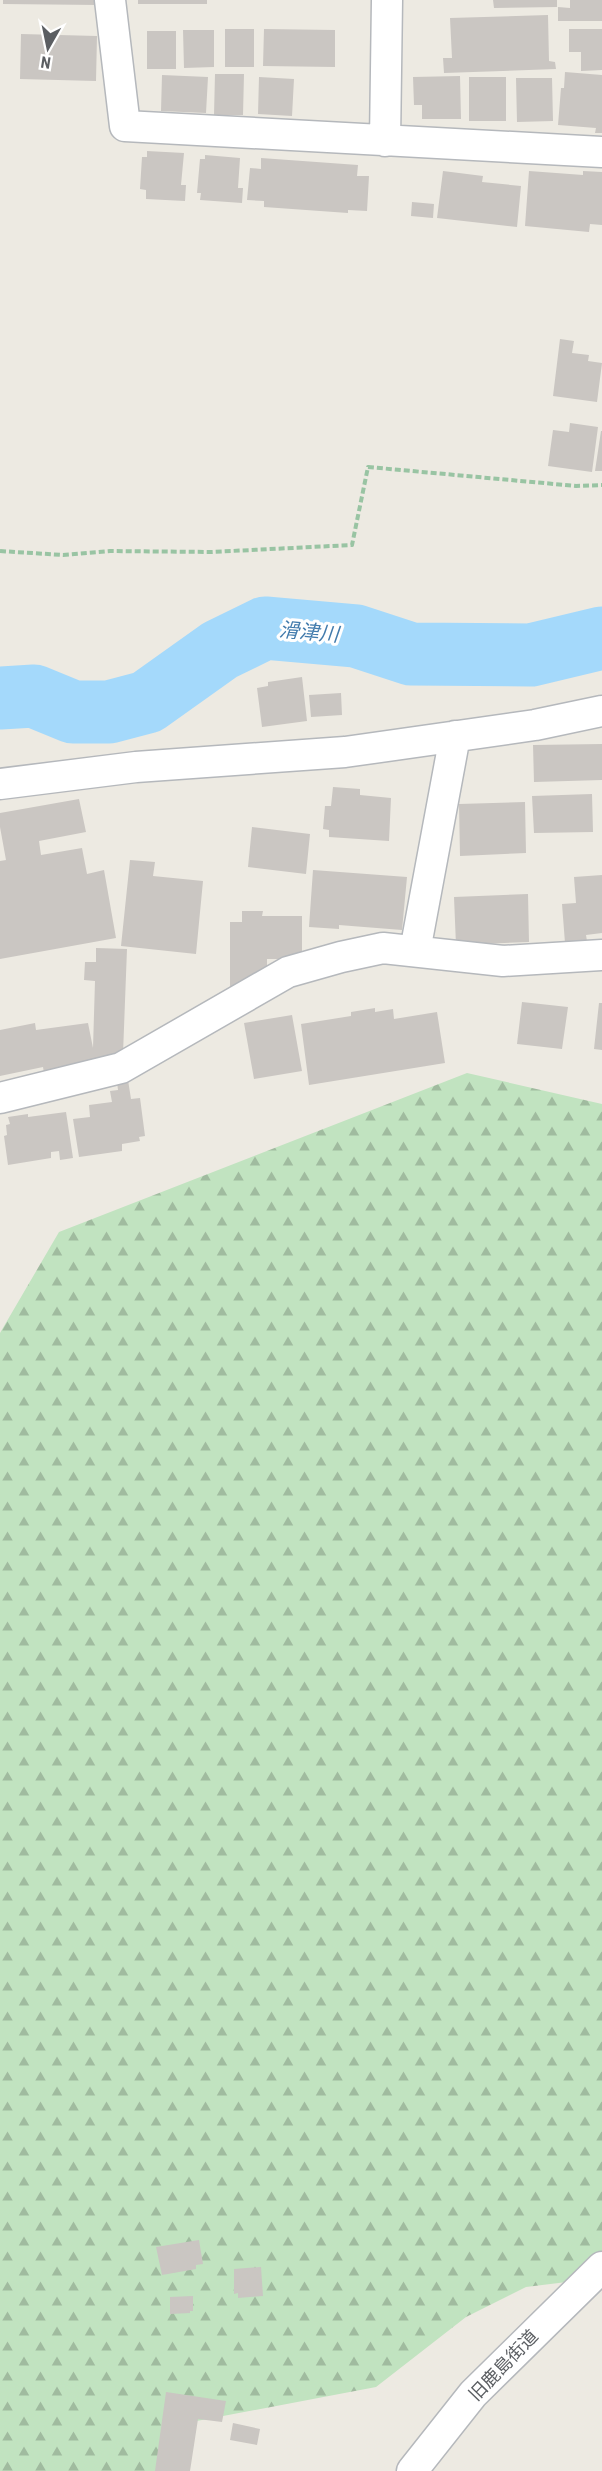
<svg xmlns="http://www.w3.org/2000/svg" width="602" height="2471" viewBox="0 0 602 2471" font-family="'Roboto Condensed','Noto Sans JP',sans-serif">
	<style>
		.forest { fill: url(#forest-firs) }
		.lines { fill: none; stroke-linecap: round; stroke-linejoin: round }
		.river { stroke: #a4d9fb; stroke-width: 63 }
		.building { fill: #cac6c2 }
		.minor-casing { stroke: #b5b8bc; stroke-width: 33 }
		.path { stroke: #99c4a3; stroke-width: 4; stroke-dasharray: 6 3; stroke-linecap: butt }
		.minor { stroke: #fff; stroke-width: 30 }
		.labels { text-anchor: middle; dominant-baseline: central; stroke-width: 6; stroke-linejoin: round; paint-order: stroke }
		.street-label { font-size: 18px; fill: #5b5e62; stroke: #fff }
		.water-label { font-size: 20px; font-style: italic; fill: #427bac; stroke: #fff }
	</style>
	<defs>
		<pattern id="forest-firs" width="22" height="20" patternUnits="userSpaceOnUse" patternTransform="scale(1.5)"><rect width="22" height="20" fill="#c1e3c0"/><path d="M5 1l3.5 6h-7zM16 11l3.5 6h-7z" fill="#a0bb9f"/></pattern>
	</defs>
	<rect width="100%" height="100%" fill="#edeae2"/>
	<path class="forest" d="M467,1073l135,31v1162l-19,14 -57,7 -60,30 -90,70 -211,40 11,44h-176v-1138l59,-101z"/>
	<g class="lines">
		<path class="river" d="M0,698l34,-2 39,16h36l38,-10 73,-52 45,-22 91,8 55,18 120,1 71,-17"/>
	</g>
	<path class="building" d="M3,0h96v5l-96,-1z
		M138,0h69v4h-69z
		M493,0h64v7l-63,1z
		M570,0h32v21h-44v-14l12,1z
		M548,15l1,46 6,1 1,7 -112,4 -1,-15h9l-2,-40z
		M225,29h29v38h-29z
		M264,29l71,1v37l-72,-1z
		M569,29h33v41l-21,1v-19h-12z
		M183,30h31v37l-30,1z
		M147,31h29v38h-29z
		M21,34l76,2 -1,45 -76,-2z
		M565,72l37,3v58h-7l1,-5 -38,-3 3,-37h3z
		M215,74h29l-1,41h-29z
		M162,75l46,2 -2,36 -45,-2z
		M460,76l1,43h-39v-14h-8l-1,-28z
		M259,77l35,2 -2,37 -34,-2z
		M469,77h37v44h-37z
		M516,78h36l1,43 -36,1z
		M147,151l37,2 -3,32h5l-1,16 -39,-2v-9l-6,-1 2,-32h5z
		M205,155l35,3 -2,30h5l-1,15 -42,-3 1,-7h-4l3,-34h5z
		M261,158l97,7 -1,11h12l-2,35 -19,-1v3l-84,-6v-6l-17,-1 3,-32 11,1z
		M443,171l40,5 -1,6 39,4 -4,41 -80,-9z
		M529,171l54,4v-4l19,1v53l-12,-1 -1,8 -64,-6z
		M412,202l22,2 -1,14 -22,-2z
		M560,339l14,2 -2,12 17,2 -1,6 14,2 -5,39 -44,-6z
		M570,423l28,4 -6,45 -44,-6 5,-36 16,2z
		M601,431h1v40h-7z
		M302,677l5,44 -45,6 -5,-39 11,-2v-4z
		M341,693l1,22 -31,2 -2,-22z
		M602,744v36l-68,2 -1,-37z
		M333,787l27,2v6l31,3 -2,43 -60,-4v-7l-6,-1 2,-23h6z
		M592,794l1,38 -59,1 -2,-37z
		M79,799l7,33 -47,9 2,14 41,-7 5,26 17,-4 12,68 -116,21v-98l6,-1 -6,-33v-14z
		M525,802l1,51 -66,3 -1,-52z
		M252,827l58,7 -4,40 -58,-7z
		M130,860l25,2 -2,14 50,5 -7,73 -75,-8z
		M313,870l94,7 -5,53 -63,-5v4l-30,-2z
		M602,875v58l-16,2 1,6 -22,2 -3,-39 14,-1 -2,-26z
		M528,894l1,48 -73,3 -2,-48z
		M242,911h21l-1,5h40v43h-35v18h-21v11h-16v-66h12z
		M96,948l31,1 -4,105 -79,19 -1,-6 -43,9v-46l35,-7 1,7 52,-7 5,25 2,-67 -11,-1 1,-18h11z
		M522,1002l46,5 -6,42 -45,-5z
		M599,1003h3v47l-8,-1z
		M375,1008v4l18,-3 1,10 43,-7 8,51 -136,22 -8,-61 50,-8v-4z
		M292,1015l10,56 -48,8 -10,-56z
		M128,1080l3,19 9,-1 5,38 -6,1 1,4 -18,3v7l-43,6 -6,-38 17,-2 -1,-12 23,-3 -2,-11 8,-1 -1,-8z
		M66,1112l7,46 -13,2 -1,-9 -8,1v6l-43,7 -4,-29 3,-1 -1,-10 4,-1 -2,-7 20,-3v3z
		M199,2240l4,24 -7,1v4l-34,6 -6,-28z
		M261,2267l2,29 -25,2v-5l-4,1v-25z
		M193,2296v15h-3v2l-20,1v-17z
		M166,2392l60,9 -4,21 -24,-3 -8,52h-35z
		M233,2423l27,6 -3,16 -27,-5z"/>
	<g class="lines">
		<g class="minor-casing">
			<path id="minor" d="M110,0l15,126 477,26
				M385,141l2,-141
				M0,784l136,-17 209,-15 190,-27 67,-14
				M415,951l40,-215
				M0,1098l121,-30 167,-96 53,-15 42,-9 120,13 99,-6
				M412,2471l61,-77 129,-127"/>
		</g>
		<path class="path" d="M0,551l63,4 47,-4 101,1 141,-7 16,-78 208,19 26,-1"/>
		<use href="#minor" class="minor"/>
	</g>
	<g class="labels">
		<g class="street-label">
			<text transform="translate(503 2365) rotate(-46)">旧鹿島街道</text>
		</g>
		<g class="water-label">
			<text transform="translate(309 632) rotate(5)">滑津川</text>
		</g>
	</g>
	<g transform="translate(48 48) rotate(189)" stroke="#ffffff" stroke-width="4.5" paint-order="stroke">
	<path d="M0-4.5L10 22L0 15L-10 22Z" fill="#5b5e62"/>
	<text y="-9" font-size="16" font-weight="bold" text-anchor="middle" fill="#5b5e62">N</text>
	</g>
</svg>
